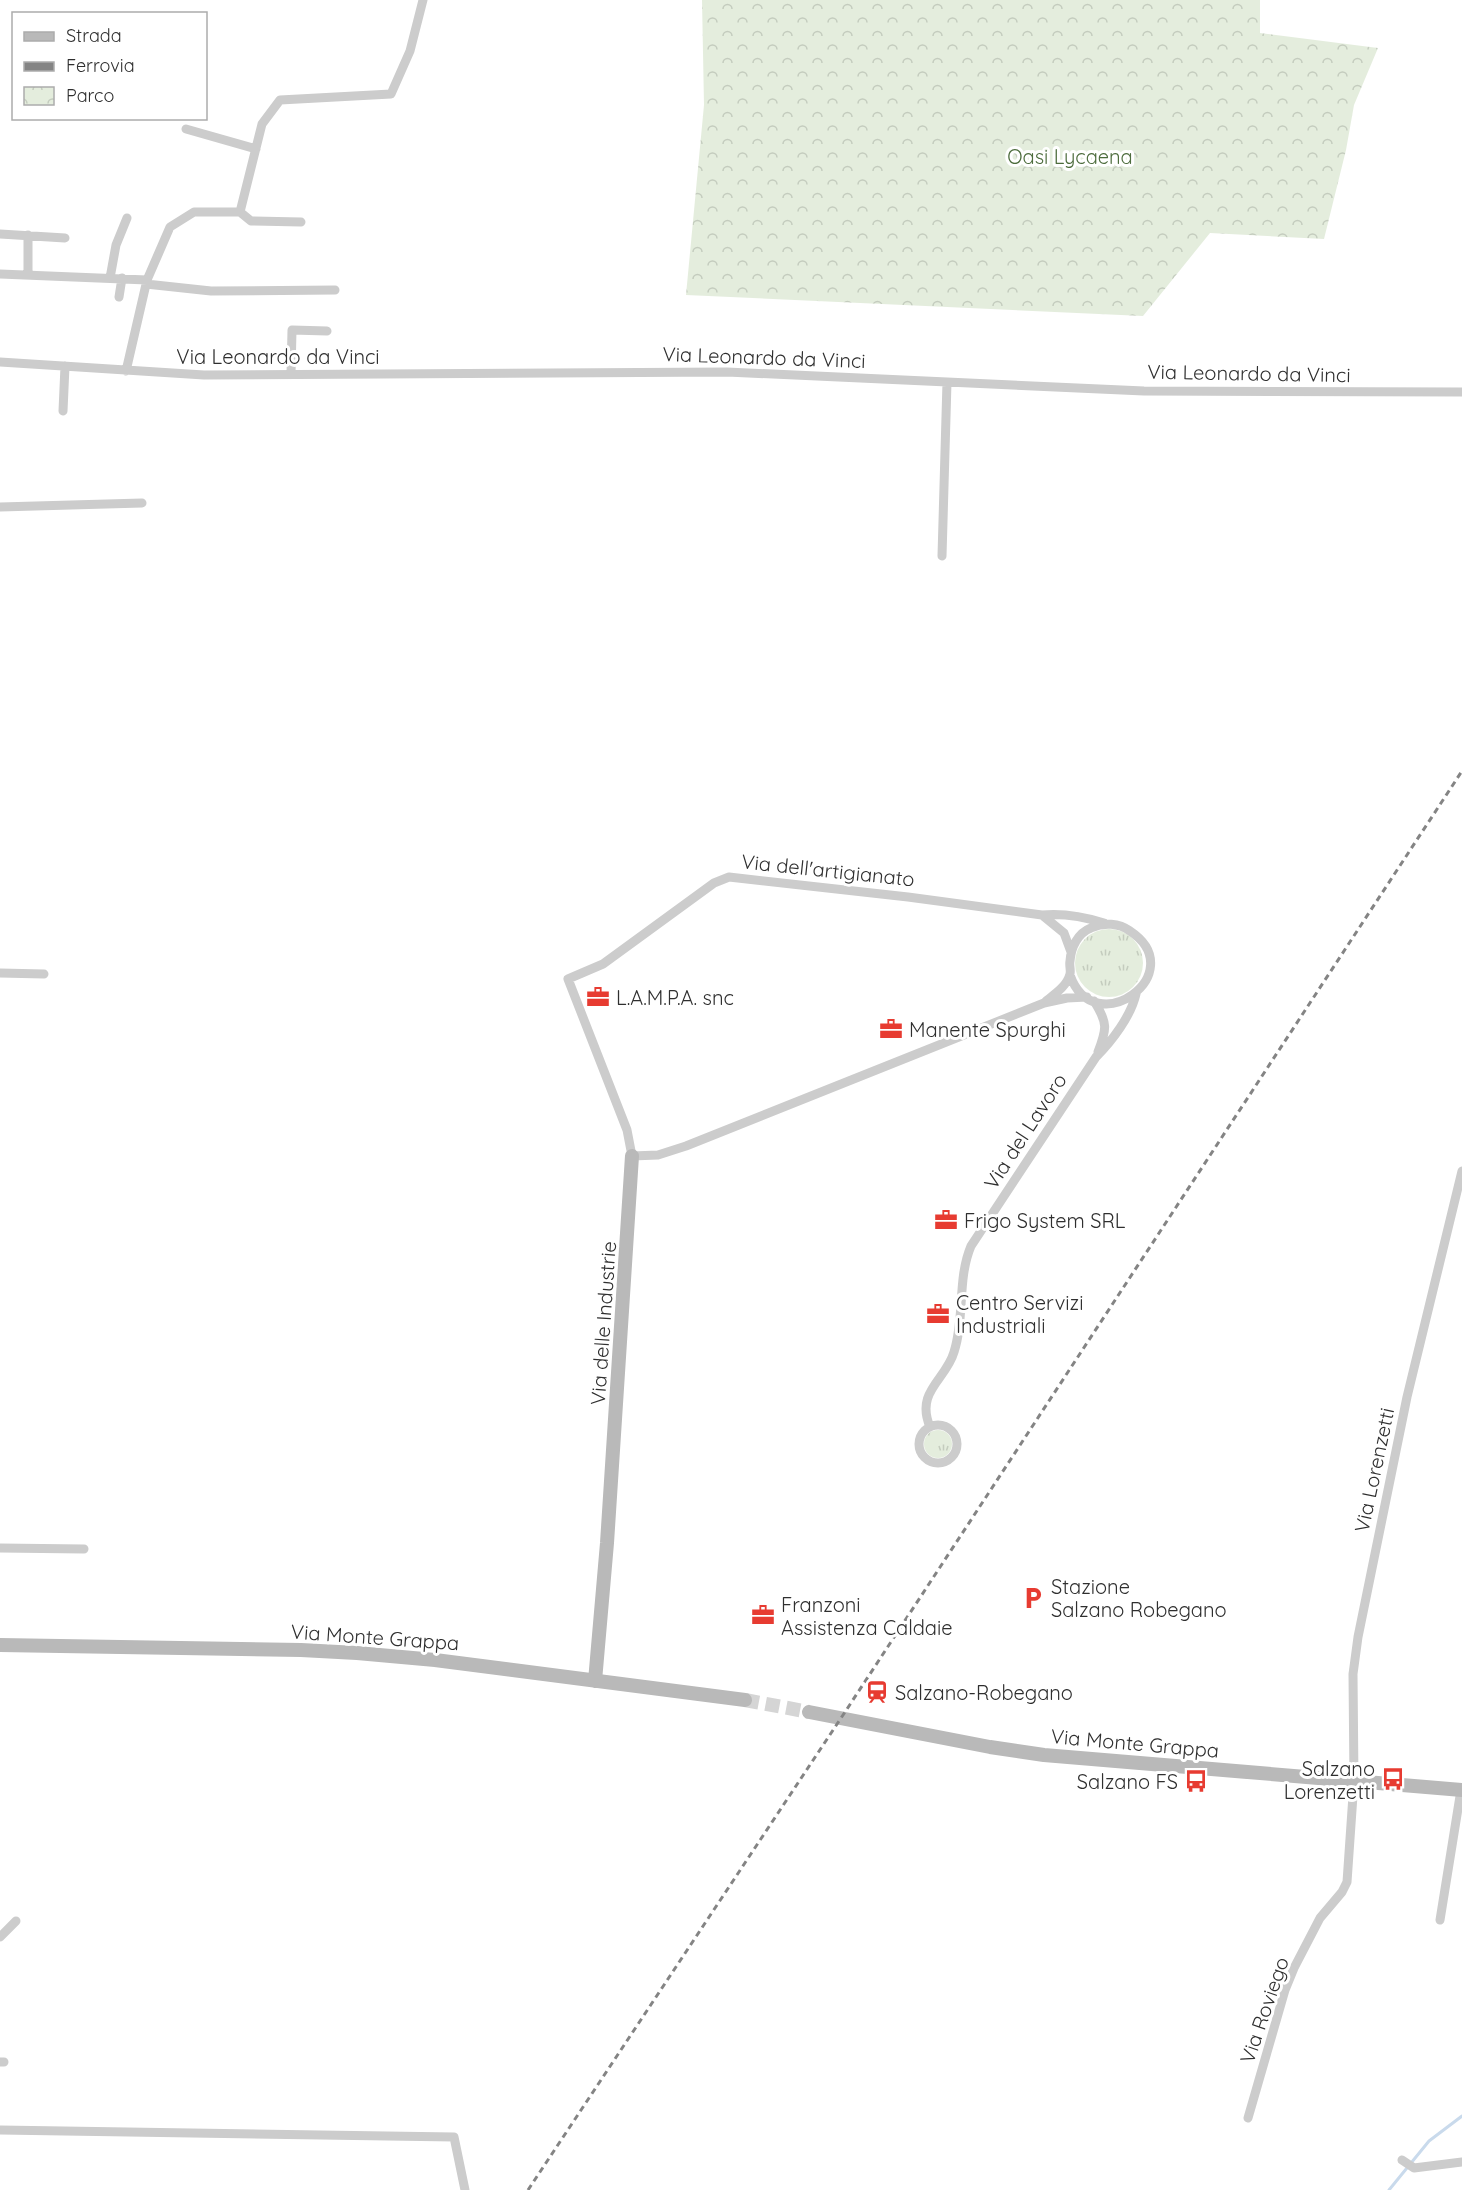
<svg xmlns="http://www.w3.org/2000/svg" width="1462" height="2190" viewBox="0 0 1462 2190" font-family="Quicksand,sans-serif">
	<style>
		.grass { fill: url(#grass-tufts) }
		.park { fill: url(#park-crowns) }
		.lines { fill: none; stroke-linecap: round; stroke-linejoin: round }
		.stream { stroke: #c9daec; stroke-width: 3 }
		.secondary-tunnel { stroke: #d5d5d5; stroke-width: 14; stroke-dasharray: 14 7; stroke-linecap: butt }
		.street { stroke: #ccc; stroke-width: 9 }
		.secondary { stroke: #b9b9b9; stroke-width: 14 }
		.rail { stroke: #848484; stroke-width: 3; stroke-dasharray: 6 4.5; stroke-linecap: butt }
		.labels { text-anchor: middle; dominant-baseline: central; stroke-width: 6; stroke-linejoin: round; paint-order: stroke }
		.park-label { font-size: 20px; fill: #4c6c3c; stroke: #fff }
		.street-label { font-size: 20px; fill: #2f2f2f; stroke: #fff }
		.poi-label { font-size: 20px; fill: #2f2f2f; stroke: #fff; text-anchor: start }
	</style>
	<defs>
		<pattern id="grass-tufts" width="24" height="20" patternUnits="userSpaceOnUse" patternTransform="scale(1.5)"><rect width="24" height="20" fill="#e4eddd"/><path d="M3 7l-1-3M5 7V3M7 7l1-3M15 17l-1-3M17 17v-4M19 17l1-3" fill="none" stroke="#c4ccbe"/></pattern>
		<pattern id="park-crowns" width="20" height="18" patternUnits="userSpaceOnUse" patternTransform="scale(1.5)"><rect width="20" height="18" fill="#e4eddd"/><path d="M2 6a3 3 0 1 1 6 0M12 15a3 3 0 1 1 6 0" fill="none" stroke="#c4ccbe"/></pattern>
	</defs>
	<rect width="100%" height="100%" fill="#fff"/>
	<path class="grass" d="M1075 963a34 34 0 1 1 68 0a34 34 0 1 1-68 0Z
		M924 1444a14 14 0 1 1 28 0a14 14 0 1 1-28 0Z"/>
	<path class="park" d="M702,0h558v33l118,15 -24,57 -8,45 -22,89 -114,-6 -67,83 -457,-21 18,-190z"/>
	<g class="lines">
		<path class="stream" d="M1389,2190l40,-49 33,-25"/>
		<path class="secondary-tunnel" d="M745,1700l64,12"/>
		<path class="street" d="M186,129l70,20
			M240,212l11,9 50,1
			M0,234l65,4
			M0,274l147,6
			M28,275v-40
			M110,278l6,-33 11,-27
			M146,284l65,7 124,-1
			M119,297l3,-19
			M0,362l204,13 523,-3 417,19 318,1
			M126,371l21,-91 23,-53 24,-15h46l22,-88 18,-24 111,-6 19,-43 13,-51
			M291,374l1,-44 35,1
			M63,411l2,-45
			M0,507l142,-4
			M942,556l5,-174
			M1042,915l22,18 7,19
			M0,973l44,1
			M1087,997l-20,1 -23,5 -358,143 -28,9 -26,1 -5,-26 -59,-151 35,-15 111,-81 15,-6 179,20 134,18c21,-2 43,2 62,8
			M1046,1001c9,-7 21,-15 24,-27 1,-4 -1,-9 0,-13 1,-14 8,-28 21,-33 13,-6 28,-5 39,3 63,42 -36,113 -60,44
			M1094,1001c14,22 13,28 4,51
			M919 1444a19 19 0 1 1 38 0a19 19 0 1 1-38 0Z
			M930,1427c-15,-36 16,-47 24,-75 11,-34 3,-73 17,-106l125,-189c16,-16 35,-41 40,-63
			M0,1548l84,1
			M1440,1920l21,-130
			M0,1937l16,-16
			M0,2062h4
			M1248,2118l37,-128 9,-22 26,-50 22,-26 5,-10 7,-101 -1,-107 5,-37 49,-240 55,-226
			M0,2130l454,7 11,53
			M1402,2160l12,8 48,-6"/>
		<path class="secondary" d="M0,1645l301,5 56,3 78,7 310,40
			M595,1681l12,-138 25,-387
			M809,1712l181,35 54,8 418,35"/>
		<path class="rail" d="M528,2190l319,-481 615,-938"/>
	</g>
	<defs>
		<g id="office-bare" transform="scale(1.8)"><path d="M-6-3h4V-5.5h4V-3h4V5H-6ZM-1-4.5V-3h2v-1.5ZM-6 0V1H6V0Z" fill="#e73b31" stroke="#fff" stroke-width="2.5" paint-order="stroke"/></g>
		<g id="parking-bare" transform="scale(1.8)"><path d="M-3.5-5.5H1a3.5 3.5 0 0 1 0 7H-1V5.5H-3.5ZM-1-3.4V-.6H.8a1.4 1.4 0 0 0 0-2.8Z" fill="#e73b31" stroke="#fff" stroke-width="2.5" paint-order="stroke"/></g>
		<g id="station-bare" transform="scale(1.8)"><path d="M-3-6H3Q5-6 5-4V2Q5 4 3 4L4.5 6H3L1.5 4h-3L-3 6H-4.5L-3 4Q-5 4-5 2V-4Q-5-6-3-6ZM-3.5-4v3h7v-3ZM-3.5 1v1.5H-2V1ZM2 1v1.5H3.5V1Z" fill="#e73b31" stroke="#fff" stroke-width="2.5" paint-order="stroke"/></g>
		<g id="bus-bare" transform="scale(1.8)"><path d="M-5-6H5V4H4V6H2V4H-2V6H-4V4H-5ZM-3.5-4V0h7V-4ZM-3.5 1.2v1.5H-2V1.2ZM2 1.2v1.5H3.5V1.2Z" fill="#e73b31" stroke="#fff" stroke-width="2.5" paint-order="stroke"/></g>
	</defs>
	<g fill-rule="evenodd">
		<use href="#office-bare" x="598" y="997"/>
		<use href="#office-bare" x="891" y="1029"/>
		<use href="#office-bare" x="946" y="1220"/>
		<use href="#office-bare" x="938" y="1314"/>
		<use href="#parking-bare" x="1033" y="1598"/>
		<use href="#office-bare" x="763" y="1615"/>
		<use href="#station-bare" x="877" y="1692"/>
		<use href="#bus-bare" x="1393" y="1779"/>
		<use href="#bus-bare" x="1196" y="1781"/>
	</g>
	<g class="labels">
		<g class="park-label">
			<text x="1070" y="156">Oasi Lycaena</text>
		</g>
		<g class="street-label">
			<text x="278" y="356">Via Leonardo da Vinci</text>
			<text transform="translate(764 357) rotate(2)">Via Leonardo da Vinci</text>
			<text transform="translate(1249 373) rotate(1)">Via Leonardo da Vinci</text>
			<text transform="translate(828 870) rotate(6)">Via dell'artigianato</text>
			<text transform="translate(1025 1131) rotate(-57)">Via del Lavoro</text>
			<text transform="translate(603 1323) rotate(-86)">Via delle Industrie</text>
			<text transform="translate(1374 1470) rotate(-78)">Via Lorenzetti</text>
			<text transform="translate(375 1637) rotate(4)">Via Monte Grappa</text>
			<text transform="translate(1135 1743) rotate(5)">Via Monte Grappa</text>
			<text transform="translate(1264 2010) rotate(-71)">Via Roviego</text>
		</g>
		<g class="poi-label">
			<text x="616" y="997">L.A.M.P.A. snc</text>
			<text x="909" y="1029">Manente Spurghi</text>
			<text x="964" y="1220">Frigo System SRL</text>
			<text x="956" y="1302">Centro Servizi<tspan x="956" dy="23">Industriali</tspan></text>
			<text x="1051" y="1586">Stazione<tspan x="1051" dy="23">Salzano Robegano</tspan></text>
			<text x="781" y="1604">Franzoni<tspan x="781" dy="23">Assistenza Caldaie</tspan></text>
			<text x="895" y="1692">Salzano-Robegano</text>
			<text x="1375" y="1768" text-anchor="end">Salzano<tspan x="1375" dy="23">Lorenzetti</tspan></text>
			<text x="1178" y="1781" text-anchor="end">Salzano FS</text>
		</g>
	</g>
	<rect x="12" y="12" width="195" height="108" fill="#ffffff" stroke="#acacac" stroke-width="1.5"/>
	<rect x="24" y="32" width="30" height="9" fill="#b9b9b9" stroke="#acacac" stroke-width="1.5"/>
	<text x="66" y="42" font-size="18" fill="#2f2f2f">Strada</text>
	<rect x="24" y="62" width="30" height="9" fill="#848484" stroke="#acacac" stroke-width="1.5"/>
	<text x="66" y="72" font-size="18" fill="#2f2f2f">Ferrovia</text>
	<rect x="24" y="87" width="30" height="18" fill="url(#park-crowns)" stroke="#acacac" stroke-width="1.5"/>
	<text x="66" y="102" font-size="18" fill="#2f2f2f">Parco</text>
</svg>
